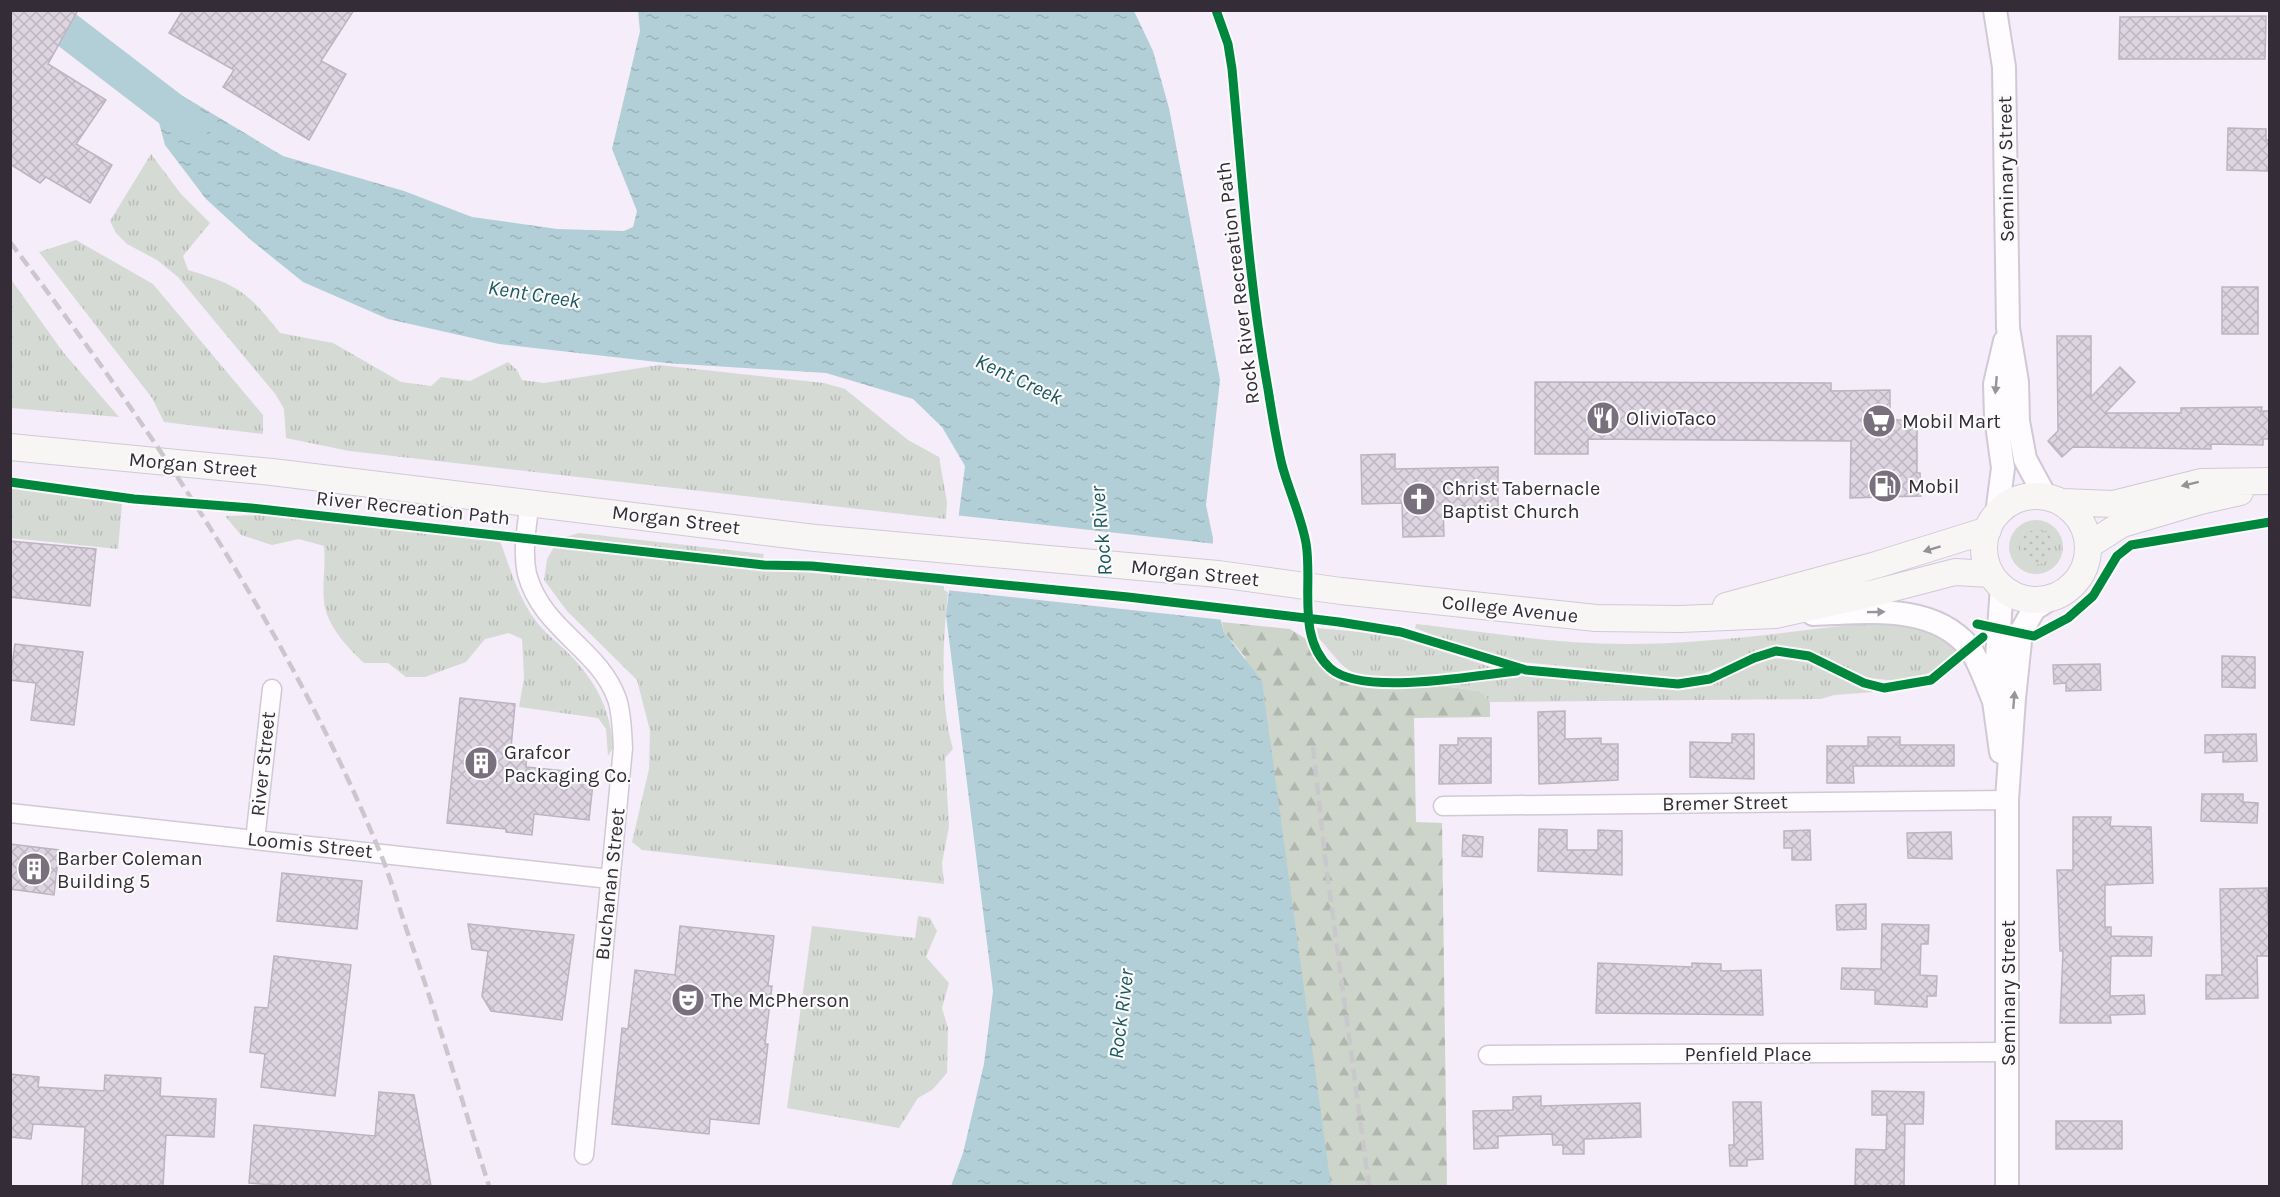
<svg xmlns="http://www.w3.org/2000/svg" width="2280" height="1197" viewBox="0 0 2280 1197" font-family="Karla,sans-serif">
	<style>
		.grass { fill: url(#grass-tufts) }
		.forest { fill: url(#forest-firs) }
		.park { fill: url(#park-dots) }
		.water { fill: url(#water-ripples) }
		.pier { fill: #f5edf9 }
		.lines { fill: none; stroke-linecap: round; stroke-linejoin: round }
		.river { stroke: #b2cfd7; stroke-width: 36 }
		.building { fill: url(#building-cross-hatch); stroke: #bcb5c0; stroke-width: 1.5 }
		.minor-casing { stroke: #d1c9d5; stroke-width: 21 }
		.tertiary-casing { stroke: #d1c9d5; stroke-width: 26 }
		.secondary-casing { stroke: #d1c9d5; stroke-width: 28 }
		.minor { stroke: #fefcfe; stroke-width: 18 }
		.tertiary { stroke: #fefcfe; stroke-width: 22 }
		.secondary { stroke: #f8f5f5; stroke-width: 26 }
		.rail { stroke: #cac8cc; stroke-width: 4.5; stroke-dasharray: 12 6; stroke-linecap: butt }
		.cycleway-casing { stroke: #fbfbfb; stroke-width: 13 }
		.cycleway { stroke: #00873e; stroke-width: 9 }
		.oneway { fill: #99949b }
		.oneway2 { fill: #969196 }
		.labels { text-anchor: middle; dominant-baseline: central; stroke-width: 4.5; stroke-linejoin: round; paint-order: stroke }
		.street-label { font-size: 20px; fill: #342d38; stroke: #fbfbfb }
		.poi-label { font-size: 20px; fill: #342d38; stroke: #fbfbfb; text-anchor: start }
		.water-label { font-size: 21px; font-style: italic; fill: #19585f; stroke: #fbfbfb }
	</style>
	<defs>
		<pattern id="grass-tufts" width="24" height="20" patternUnits="userSpaceOnUse" patternTransform="scale(1.5)"><rect width="24" height="20" fill="#d6dad5"/><path d="M3 7l-1-3M5 7V3M7 7l1-3M15 17l-1-3M17 17v-4M19 17l1-3" fill="none" stroke="#b8bbb8"/></pattern>
		<pattern id="forest-firs" width="22" height="20" patternUnits="userSpaceOnUse" patternTransform="scale(1.5)"><rect width="22" height="20" fill="#cdd5ca"/><path d="M5 1l3.5 6h-7zM16 11l3.5 6h-7z" fill="#b1b7ae"/></pattern>
		<pattern id="park-dots" width="8" height="8" patternUnits="userSpaceOnUse" patternTransform="scale(1.5)"><rect width="8" height="8" fill="#d6dad5"/><path d="M2 2h.1M6 6h.1" fill="none" stroke="#b8bbb8" stroke-width="1.8" stroke-linecap="round"/></pattern>
		<pattern id="water-ripples" width="26" height="14" patternUnits="userSpaceOnUse" patternTransform="scale(1.5)"><rect width="26" height="14" fill="#b2cfd7"/><path d="M2 4q2-2 4 0t4 0M15 11q2-2 4 0t4 0" fill="none" stroke="#9ab2b9"/></pattern>
		<pattern id="building-cross-hatch" width="8" height="8" patternUnits="userSpaceOnUse" patternTransform="scale(1.5)"><rect width="8" height="8" fill="#ddd5e1"/><path d="M0 0l8 8M0 8l8-8" fill="none" stroke="#beb7c2"/></pattern>
	</defs>
	<rect width="100%" height="100%" fill="#f5edf9"/>
	<path class="grass" d="M151,154l30,40 29,29 -27,33 5,14c50,15 60,22 92,63l53,10 68,39 30,4 10,-9 29,4 38,-19 9,8 5,10 22,3 115,-18 165,18 21,6 63,51 31,17 8,45 -1,17 -597,-68 -63,-13 -2,-29 -8,-14 -98,-118 -21,-17 -30,-16 -11,-11 -6,-12z
		M76,240l77,44 110,131v19l-99,-12 -12,-24 -113,-146z
		M10,278l53,74 56,65 -108,-9z
		M10,488l109,12 3,4 -4,45 -107,-11z
		M264,515l236,26c10,27 18,56 36,80 8,11 20,20 30,30 28,27 45,57 47,97l-5,8 -2,-27 -8,-11 -79,-11 5,-29 -2,-39 -13,-6 -24,6 -19,23 -41,15h-19l-18,-14h-24c-17,-16 -37,-37 -40,-61 -2,-18 2,-38 0,-56l-25,-7 -27,6 -31,-10 -16,-19z
		M2009 547a27 27 0 1 1 54 0a27 27 0 1 1-54 0Z
		M579,533l185,21 -1,4 -201,-20z
		M554,547l390,39v4l4,2c-5,51 -9,108 5,157l-8,9 4,69 -7,36 2,21 -302,-34 -10,-8 17,-73 1,-38 -13,-51 -70,-69 -23,-31 3,-21z
		M1885,621l41,5 34,23 -27,22 -15,7 -21,3 -38,-4 -47,-24 -17,-5 -36,3 -69,28 -179,-18 -22,-4 -74,-29 1,-4c69,8 140,20 210,20 87,0 173,-14 259,-23z
		M1315,628l59,5 42,8 80,28 -60,7 -67,1 -15,-3 -13,-10 -25,-29z
		M1771,658l35,3 69,31 -41,3 -13,4 -331,3 -10,-11 -45,-6 99,-12 137,15 28,-2z
		M918,916l12,2 7,13 -11,26 23,26 -7,25 6,20 -1,45 -15,17 -14,8 -19,30 -112,-20 25,-182 103,12z"/>
	<path class="forest" d="M1222,622l68,7 16,10 30,40 14,4 17,5 68,-3 45,6 10,11v15l-76,1 2,104 26,1 5,363h-117l-85,-529 -21,-25z"/>
	<path class="park" d="M2020 547a17 17 0 1 1 34 0a17 17 0 1 1-34 0Z"/>
	<path class="water" d="M638,11h496l19,40 16,57 51,272 -14,125 7,33 -1,50 12,44 38,49 69,505h-380l12,-33 21,-89 9,-73 -47,-376 19,-149 -23,-39 -29,-28 -87,-26 -160,-10 -167,-19 -111,-25 -85,-37 -51,-41 -46,-42 -41,-54 -19,-71 137,82 121,35 68,26 85,12 67,2 9,-4 4,-16 -25,-62 28,-118z"/>
	<path class="pier" d="M954,515l262,29 -1,44 9,32 -278,-30z"/>
	<g class="lines">
		<path class="river" d="M41,10l150,115"/>
	</g>
	<path class="building" d="M10,10h68l-30,54 58,36 -30,44 36,21 -22,38 -44,-26 -6,6 -30,-19z
		M183,10h171l-33,51 25,13 -37,66 -86,-53 11,-17 -65,-37z
		M2266,16l-1,43h-146l1,-42z
		M2228,128l38,1v11h4v31l-43,-1z
		M2222,287h36v47h-36z
		M2057,336h34v61l29,-30 15,15 -30,31h76v-5l81,-1 -1,4h9v28h-7v6l-52,-1v5l-138,-2 -11,10 -14,-16 10,-10z
		M1535,382l296,1v8l59,-1v29l27,3v51h3l1,23 -71,2 1,-57 -263,-2v15h-53z
		M1395,454v15l103,-2v39l-55,1 1,29 -41,1 -1,-34 -40,1 -1,-49z
		M10,541l86,8 -6,57 -80,-9z
		M15,644l68,8 -9,73 -43,-5 5,-37 -26,-3z
		M2222,656l33,1v31l-33,-1z
		M2100,664l1,26 -35,1v-8l-12,1 -1,-19z
		M460,698l55,6 -4,44 16,2 -1,17 68,7 -5,46 -55,-6 -2,21 -26,-3v-3l-59,-6z
		M1565,711v28l36,-1v6h17v36l-79,4 -1,-72z
		M1732,734h22v45l-64,-2v-35l42,1z
		M2256,734l1,27 -34,1v-10l-18,1v-18z
		M1868,737h32v8h54v21h-101l1,17h-27v-37h41z
		M1458,738h33v45l-52,1 1,-39h18z
		M2202,794h41v8l15,1 -1,20 -56,-2z
		M2073,817h38l-1,9 41,1 2,56 -48,2v42h6v9l41,1 -1,19h-40l-1,40 34,-1 1,19 -35,1 1,8h-51l3,-72h-3l-3,-81h16z
		M1539,829l28,1v20h31v-20l24,1v44l-84,-4z
		M1810,830l1,30h-19v-12h-8v-17z
		M1951,832l1,27 -44,-1 -1,-25z
		M1463,835l20,2 -1,20 -20,-1z
		M10,844l49,6 -5,45 -44,-6z
		M282,873l80,8 -5,48 -80,-8z
		M2267,888l3,68h-13l1,42 -52,1v-24h16l-2,-86z
		M1866,904v25l-29,1 -1,-25z
		M468,924l106,11 -12,85 -71,-9 -9,-15 6,-45 -16,-2z
		M1882,924l47,1 -1,19h-7l-1,31 17,1 -1,20h-9v11l-52,-3v-14l-34,-1 1,-21 39,1z
		M680,926l94,10 -6,50h4l-7,58h3l-9,80 -49,-5 -1,15 -97,-10 10,-96 6,1 7,-59 40,5z
		M274,956l77,9 -16,131 -74,-9 4,-33 -15,-2 5,-45 13,1z
		M1598,963l94,4v-4l29,1v7l40,-1 2,45 -167,-2z
		M10,1074l29,3 -1,10 66,4 1,-16 56,3 -1,18 56,3 -2,38 -48,-2 -3,51h-81l3,-59 -52,-3 -2,15 -21,-2z
		M1872,1091l52,1 -1,32h-18l-1,62h-49l1,-37 30,1 1,-35h-15z
		M379,1092l35,3 17,91h-145l-37,-3 5,-58 121,11z
		M1541,1096v10l99,-3 1,34 -57,2v15h-21v-9h-10l-1,-11 -54,2v12l-24,1 -1,-38 40,-1v-13z
		M1733,1102h28l2,57 -16,1v6h-17l-1,-21h5z
		M2056,1121h66v28h-66z"/>
	<g class="lines">
		<g class="minor-casing">
			<path id="minor" d="M530,501c-3,24 -8,50 -3,73 15,56 72,74 90,125 5,15 5,33 6,49l-39,407
				M1443,806l564,-6
				M10,813l600,66
				M255,840l17,-151
				M1488,1055l520,-3"/>
		</g>
		<g class="tertiary-casing">
			<path id="tertiary" d="M1995,10l9,57 4,261 9,54 1,39 7,38 20,37
				M1997,514l6,-46 -7,-51 -1,-33 10,-43
				M1813,614c52,-1 118,-12 156,33 11,15 18,38 25,54
				M2001,752l-7,-51 8,-115
				M2007,1186v-386l7,-102 7,-66 13,-23 20,-13"/>
		</g>
		<g class="secondary-casing">
			<path id="secondary" d="M10,447l262,25 543,66 403,36 123,17 255,27 84,1 95,-4 99,-22 81,-21 36,2
				M1984 548a52 52 0 1 1 104 0a52 52 0 1 1-104 0Z
				M2062,502l51,2 88,-22 69,-1
				M2089,545l33,-21 78,-23 40,-9
				M1726,606l150,-41 112,-35"/>
		</g>
		<use href="#minor" class="minor"/>
		<use href="#tertiary" class="tertiary"/>
		<use href="#secondary" class="secondary"/>
		<path class="rail" d="M10,242c144,190 278,388 369,608 11,26 19,54 28,81 30,84 55,170 82,255
			M1313,747l12,110 44,329"/>
		<g class="cycleway-casing">
			<path id="cycleway" d="M1216,10l12,34 4,25c10,107 17,215 36,320 4,25 8,51 14,76 7,26 19,51 24,78 7,41 -10,94 24,125 32,29 145,7 187,3
				M10,482l124,17 117,9 513,57 48,1 316,31 211,25 62,10 125,38 152,14 32,-5 44,-21 22,-7 33,5 55,27 20,5 47,-8 52,-43
				M1977,624l57,12 34,-18 25,-22 24,-40 14,-11 139,-23"/>
		</g>
		<use href="#cycleway" class="cycleway"/>
	</g>
	<defs><path id="oneway-solid" d="M-6-.8H1V-3.2L6.5 0L1 3.2V.8H-6Z" transform="scale(1.5)"/></defs>
	<g class="oneway">
		<use href="#oneway-solid" transform="translate(1996 385) rotate(95)"/>
		<use href="#oneway-solid" transform="translate(1876 612) rotate(-1)"/>
		<use href="#oneway-solid" transform="translate(2014 700) rotate(-85)"/>
	</g>
	<g class="oneway2">
		<use href="#oneway-solid" transform="translate(2190 484) rotate(166)"/>
		<use href="#oneway-solid" transform="translate(1932 549) rotate(163)"/>
	</g>
	<defs>
		<g id="restaurant-disc" transform="scale(1.725)"><circle r="9.5" fill="#78707c" stroke="#fbfbfb"/><path d="M-5-6h1v4h1v-4h1v4h1v-4h1v5L-1.5 .5V6h-2V.5L-5-1ZM5-6V6H3V1.5H1.5Q1.5-4 5-6Z" fill="#fff"/></g>
		<g id="supermarket-disc" transform="scale(1.725)"><circle r="9.5" fill="#78707c" stroke="#fbfbfb"/><path d="M-6-5.5h2.5l.6 2H6L4.5 2H-2.5L-4.4-4H-6ZM-1.5 3.2a1.3 1.3 0 1 0 .1 0ZM3 3.2a1.3 1.3 0 1 0 .1 0Z" fill="#fff"/></g>
		<g id="fuel-disc" transform="scale(1.725)"><circle r="9.5" fill="#78707c" stroke="#fbfbfb"/><path d="M-5.5-6h7V0h2V4h1.3V-2.5L3-4.5l.8-.8L6-3V5H2.5V1h-1V6h-7ZM-4.2-4.7v3.2H.2V-4.7Z" fill="#fff"/></g>
		<g id="church-disc" transform="scale(1.725)"><circle r="9.5" fill="#78707c" stroke="#fbfbfb"/><path d="M-1.2-6h2.4v3.5h3.3v2.4h-3.3V6h-2.4V-.1h-3.3v-2.4h3.3Z" fill="#fff"/></g>
		<g id="building-disc" transform="scale(1.725)"><circle r="9.5" fill="#78707c" stroke="#fbfbfb"/><path d="M-4-6H4V6H1V3H-1V6H-4ZM-2.5-4.3h1.7v1.8h-1.7ZM.8-4.3h1.7v1.8H.8ZM-2.5-1h1.7V.8h-1.7ZM.8-1h1.7V.8H.8Z" fill="#fff"/></g>
		<g id="theatre-disc" transform="scale(1.725)"><circle r="9.5" fill="#78707c" stroke="#fbfbfb"/><path d="M-5-5.5Q0-4 5-5.5V0Q5 5 0 6Q-5 5-5 0ZM-3.3-2.5H-1v1.5H-3.3ZM1-2.5H3.3v1.5H1ZM-2.8 1Q0 5.5 2.8 1Z" fill="#fff"/></g>
	</defs>
	<g fill-rule="evenodd">
		<use href="#restaurant-disc" x="1603" y="418"/>
		<use href="#supermarket-disc" x="1879" y="421"/>
		<use href="#fuel-disc" x="1885" y="486"/>
		<use href="#church-disc" x="1419" y="499"/>
		<use href="#building-disc" x="481" y="763"/>
		<use href="#building-disc" x="34" y="869"/>
		<use href="#theatre-disc" x="688" y="1000"/>
	</g>
	<g class="labels">
		<g class="street-label">
			<text transform="translate(2006 169) rotate(-91)">Seminary Street</text>
			<text transform="translate(1238 283) rotate(-97)">Rock River Recreation Path</text>
			<text transform="translate(193 465) rotate(5)">Morgan Street</text>
			<text transform="translate(413 508) rotate(6)">River Recreation Path</text>
			<text transform="translate(676 520) rotate(7)">Morgan Street</text>
			<text transform="translate(1195 573) rotate(6)">Morgan Street</text>
			<text transform="translate(1510 609) rotate(6)">College Avenue</text>
			<text transform="translate(263 764) rotate(-84)">River Street</text>
			<text transform="translate(1725 803) rotate(-1)">Bremer Street</text>
			<text transform="translate(310 845) rotate(6)">Loomis Street</text>
			<text transform="translate(610 884) rotate(-84)">Buchanan Street</text>
			<text transform="translate(2008 993) rotate(-90)">Seminary Street</text>
			<text x="1748" y="1054">Penfield Place</text>
		</g>
		<g class="poi-label">
			<text x="1626" y="418">OlivioTaco</text>
			<text x="1902" y="421">Mobil Mart</text>
			<text x="1908" y="486">Mobil</text>
			<text x="1442" y="488">Christ Tabernacle<tspan x="1442" dy="23">Baptist Church</tspan></text>
			<text x="504" y="752">Grafcor<tspan x="504" dy="23">Packaging Co.</tspan></text>
			<text x="57" y="858">Barber Coleman<tspan x="57" dy="23">Building 5</tspan></text>
			<text x="711" y="1000">The McPherson</text>
		</g>
		<g class="water-label">
			<text transform="translate(534 294) rotate(9)">Kent Creek</text>
			<text transform="translate(1019 379) rotate(25)">Kent Creek</text>
			<text transform="translate(1101 531) rotate(-95)">Rock River</text>
			<text transform="translate(1121 1014) rotate(-83)">Rock River</text>
		</g>
	</g>
	<rect width="2280" height="1197" fill="none" stroke="#342d38" stroke-width="24"/>
</svg>
